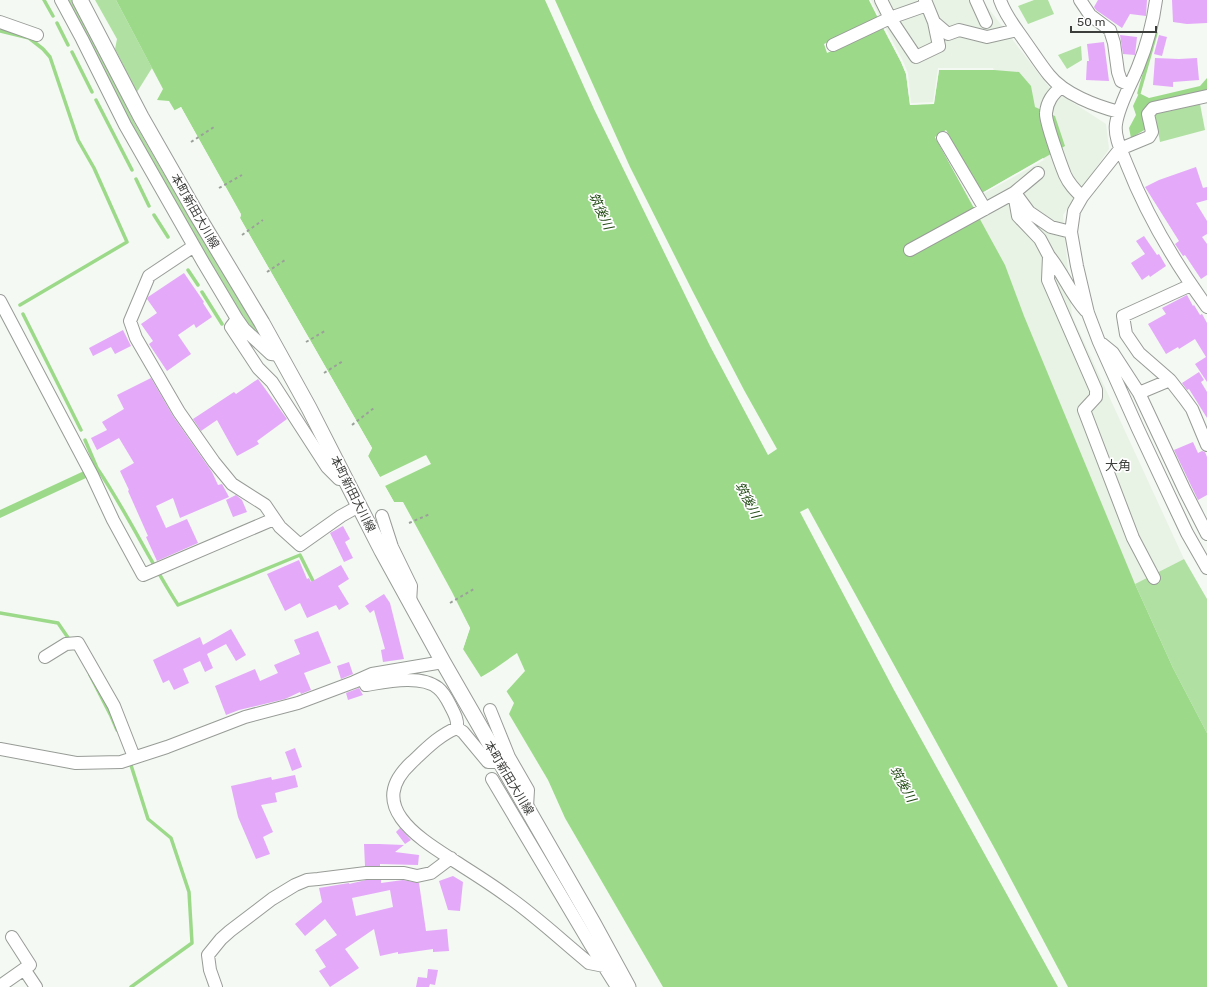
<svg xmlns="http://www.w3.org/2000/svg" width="1207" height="987" viewBox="0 0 1207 987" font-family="Rubik,'Noto Sans JP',sans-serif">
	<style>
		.built { fill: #e8f2e5 }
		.green { fill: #b1e0a3 }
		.water { fill: #9cda8a }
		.pier { fill: #f4f9f3 }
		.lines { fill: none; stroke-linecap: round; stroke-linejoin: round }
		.stream { stroke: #9cda8a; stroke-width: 3.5 }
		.building { fill: #e4a9f9; fill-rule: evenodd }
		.minor-casing { stroke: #989c97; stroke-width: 14 }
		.major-casing { stroke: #989c97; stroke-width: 17 }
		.path { stroke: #9ca09b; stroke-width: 2; stroke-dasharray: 3 3; stroke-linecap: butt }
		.minor { stroke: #fff; stroke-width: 12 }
		.major { stroke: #fff; stroke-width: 15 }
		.labels { text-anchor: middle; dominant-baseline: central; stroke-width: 3.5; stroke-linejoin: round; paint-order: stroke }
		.street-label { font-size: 12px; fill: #3c3e3b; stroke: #fff }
		.water-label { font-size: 13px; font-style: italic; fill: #244c16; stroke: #fff }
		.neighbourhood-label { font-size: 13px; fill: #3c3e3b; stroke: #fff }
	</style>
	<rect width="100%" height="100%" fill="#f4f9f3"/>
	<path class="built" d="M866,0h116l67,87 57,37 3,25 -46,66 9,101 112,243 -49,25 -233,-471z"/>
	<path class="green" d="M67,0h5l4,5 58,117 59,102 76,123 -27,-29 -112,-193 -59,-119z
		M95,0h21l36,68 -15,24 -22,-43 2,-10z
		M1034,0h14l6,14 -26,10 -10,-18z
		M1081,46l1,14 -15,9 -9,-14z
		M1200,104l5,26 -45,12 -5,-28z
		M1184,559l23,40v134l-34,-65 -38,-84z"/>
	<path class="water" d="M116,0h753l32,62 5,12 4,31 24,-2 5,-33h55l25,2 12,14 4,21 20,9 10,30 -83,47 -47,-56 70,128 19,51 111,268 38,84 34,65v254h-544l-98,-169 -17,-38 -39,-66 5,-11 -21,-33 -12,7 -18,-28 7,-21 -67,-125 -9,-1 -26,-46 4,-8 -132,-230 1,-4 -60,-107 -6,4 -6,-10 -12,-1 6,-11z
		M1207,78v11l-7,4 -49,12 -5,24 -15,9 -2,-10 7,-13 -3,-9 6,-13 10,5 51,-12z
		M84,471l2,7 -86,40v-8z"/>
	<path class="pier" d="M545,0h10l75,167 63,125 51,98 33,59 -9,6 -58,-109 -116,-237z
		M869,0h2l32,61 5,12 3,30 22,-1 5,-34h55l1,2h-55l-5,34 -24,1 -4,-31 -5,-12 -18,-34 -56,25 -3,-9 54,-26z
		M181,107l60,108 -1,3 132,230 -4,8 12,21 46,-22 5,9 -46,22 9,16h9l49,90 18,36 -7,21 -2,1 7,-22 -18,-36 -48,-88 -9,-1 -27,-46 4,-9 -132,-229 1,-4 -59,-105 -5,3 -2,-2z
		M946,130l36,63 61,-35 1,2 -61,34 -46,-57 40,71 -2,1 -40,-72z
		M808,508l188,343 72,136h-10l-164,-297 -94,-178z
		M517,653l8,18 -20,22 -13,-20 -10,6h-2z"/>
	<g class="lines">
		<path class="stream" d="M44,0l9,16
			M57,23l11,22
			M0,31l29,7 14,11 7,8 28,83 16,28 33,74 -107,63
			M72,52l20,40
			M1139,93l17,-60
			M96,100l36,70
			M136,179l13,27
			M154,215l14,22
			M188,270l10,15
			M202,292l20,32
			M23,314l58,116
			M85,440l12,28
			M92,471l5,-3c30,44 52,92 81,137l122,-50 15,30
			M0,613l58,10 13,19
			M90,675l21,41 6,14
			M130,762l18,57 23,19 18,54 3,51 -61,44"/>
	</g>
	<path class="building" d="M1098,0h49l-1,16 -16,-2 -8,14 -26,-18 -2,-3z
		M1172,0h35v23l-20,1 -14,-2z
		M1120,35l17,2 -2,18 -12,-1z
		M1159,35l8,2 -5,19 -8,-2z
		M1104,42l5,39 -23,-1 1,-19h2l-2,-17z
		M1155,58l24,1 18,-1 2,22 -26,2v5l-20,-2z
		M1196,167l7,21 4,-1v13l-11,3 11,18v13l-5,3 5,7v31l-6,4 -16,-24 -2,1 -8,-12 4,-3 -34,-54 14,-7z
		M1144,236l13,19 2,-1 7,12 -16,11 -1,-2 -7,5 -11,-17 14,-9 -9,-13z
		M184,273l20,29 -1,1 9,14 -16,11 -2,-4 -16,11 13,19 -24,17 -18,-27 4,-3 -12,-17 16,-11 -10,-14 1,-2z
		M1187,295l6,11 1,-1 6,10 2,-1 5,9v59l-12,-18 11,-7 -11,-18 -16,10 -1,-2 -12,7 -18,-30 18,-10 -4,-6z
		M123,330l8,16 -16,8 -4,-7 -18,9 -4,-8z
		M1199,372l5,8 -3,2 6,10v26l-18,-29 -2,1 -5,-7z
		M151,378l22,38 39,56 6,13 4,-1 7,13 -49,21 -7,-20 -17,8 10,22 21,-9 11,24 -41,18 -11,-24 2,-1 -20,-45 1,-1 -9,-19 14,-8 -15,-25 -22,12 -6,-12 16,-8 -5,-8 22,-13 -7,-14z
		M258,379l29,40 -30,22 2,3 -22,12 -20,-36 -16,11 -8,-12 41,-27 2,2z
		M1193,442l5,11 4,-2 3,1 2,5v38l-9,5 -24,-50z
		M236,495l6,5 5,12 -14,5 -7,-17z
		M343,526l7,13 -5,3 8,16 -9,4 -14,-29z
		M299,560l8,19 2,-1 2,4 30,-17 8,14 -11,7 11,18 -10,6 -3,-5 -29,13 -7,-15 -15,8 -18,-37z
		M384,594l6,9 14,56 -21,3 -2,-12 4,-1 -11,-39 -4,3 -5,-7z
		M231,629l15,26 -10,6 -10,-17 -19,10 6,14 -8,4 -5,-11 -17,8 6,14 -15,7 -5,-10 -6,3 -10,-23 47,-23 3,8z
		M318,631l13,32 -27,10 7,17 -10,4 -1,-2 -15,7 -46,11 -13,5 -11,-29 40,-17 5,12 18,-8 -4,-8 26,-11 -6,-14z
		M349,662l4,12 -12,5 -4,-13z
		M359,688l4,7 -15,5 -2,-7z
		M295,748l7,19 -10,4 -7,-19z
		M295,775l3,12 -23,6 2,9 -16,3 12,27 -10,5 7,17 -14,5 -18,-42 -7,-31 40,-9 1,3z
		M400,828l11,12 -6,4 -9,-12z
		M364,844h15l25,1 -9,7 24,3 -1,10 -38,-1v2h-15z
		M453,876l10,6 -3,29 -12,-1 -9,-29z
		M366,880h15v3l22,-3 16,3 7,48 21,-2 2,22 -16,1v-3l-35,5v-2l-18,4 -6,-27 -29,20 14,19 -29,19 -11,-16 7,-4 -11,-17 22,-15 -12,-16 -20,17 -10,-12 27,-22 -3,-14 30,-5v1zM390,890l3,17 -37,9 -4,-18z
		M428,969l10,1 -3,15 -5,-1 -1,3h-13l2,-10 9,1z"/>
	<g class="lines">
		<g class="minor-casing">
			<path id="minor" d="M61,0l21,39 43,86 78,137 34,57 7,10 27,25 9,1
				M881,0l9,18 26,39 23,-11 -5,-24 -9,-22
				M976,0l10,22
				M1000,0c5,15 15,27 24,40 8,11 16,24 25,35 15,19 47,31 70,37
				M1080,0l10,15 20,15 4,13 4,29 3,9 9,4
				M1156,0c-3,23 -9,45 -18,67 -7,18 -19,37 -22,57 -2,13 6,28 11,41 20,51 48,98 80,142
				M0,22l37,13
				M934,22l14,12 11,-4 28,7 30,-7
				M833,45l57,-27 37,-13
				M1061,87c-8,7 -14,14 -15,26 -1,8 15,52 19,62 4,9 10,15 17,22
				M1207,96l-54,12 -5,6 4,18 -3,5 -29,12 -38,48 -8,14 -3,21 6,34 11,47 11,29 39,87 40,85 9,19 20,35
				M943,138l42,71
				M1014,193l4,23 22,23 9,17 -1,24 48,110v7l-12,13 49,128 21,40
				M1015,193l14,19 22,15 20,5
				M194,246l-45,30 -19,45 6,17 43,74 35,50 18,22 33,21 15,22 20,18 41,-29 18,-10
				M910,250l104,-57 24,-20
				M1049,256c14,17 22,39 37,55
				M1191,285l-68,31 3,18 13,19 31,27 14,18 8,11 15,36
				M0,301l92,174 21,45 30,55 131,-56
				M237,319l-6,8 27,41 14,14 55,85 12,12 6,-1
				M1102,344l11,9 26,40 46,98 22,43
				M1139,393l31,-13
				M382,516l10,31 19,39 -1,17
				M45,657l21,-13 12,-1 36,63 20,51
				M363,679l3,6c19,-3 55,-11 72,3 5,4 9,11 12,17 4,8 8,14 7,23
				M490,710l19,47 19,33 -1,17
				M0,749l76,14 45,-1 46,-15 78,-30 53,-14 56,-21 18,-8 71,-12
				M499,762h-11l-25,-30 -6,-4c-18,7 -32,22 -46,35 -47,44 11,77 45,99 17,11 35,22 51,34 29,20 55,45 82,67l15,3 11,-2
				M492,779l98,165 27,43
				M24,969l12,18
				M0,986l30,-21 -18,-28
				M216,987l-6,-17 -2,-15 13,-16 9,-8 42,-32 23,-14 12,-5 11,-1 48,-6h38l13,3 14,-3 20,-15"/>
		</g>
		<g class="major-casing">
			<path id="major" d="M80,0l61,117 56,98 65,108 47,85 73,143 61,111 150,261 35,64"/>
		</g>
		<path class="path" d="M191,142l23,-15
			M219,188l23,-13
			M242,235l21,-15
			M267,272l18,-12
			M306,342l19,-11
			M324,373l19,-12
			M352,425l22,-17
			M409,523l21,-9
			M450,603l24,-14"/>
		<use href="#minor" class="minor"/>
		<use href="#major" class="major"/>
	</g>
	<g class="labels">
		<g class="street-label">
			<text transform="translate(195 211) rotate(60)">本町新田大川線</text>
			<text transform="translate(353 494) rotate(63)">本町新田大川線</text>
			<text transform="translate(509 778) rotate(59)">本町新田大川線</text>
		</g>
		<g class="water-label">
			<text transform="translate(601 211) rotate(65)">筑後川</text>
			<text transform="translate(748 500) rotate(62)">筑後川</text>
			<text transform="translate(903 784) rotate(61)">筑後川</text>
		</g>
		<g class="neighbourhood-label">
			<text x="1118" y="465">大角</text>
		</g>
	</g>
	<path d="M1071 26v6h85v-6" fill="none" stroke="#3c3e3b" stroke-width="2"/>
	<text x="1077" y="26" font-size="12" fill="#3c3e3b" stroke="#ffffff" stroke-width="3" paint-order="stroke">50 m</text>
</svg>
